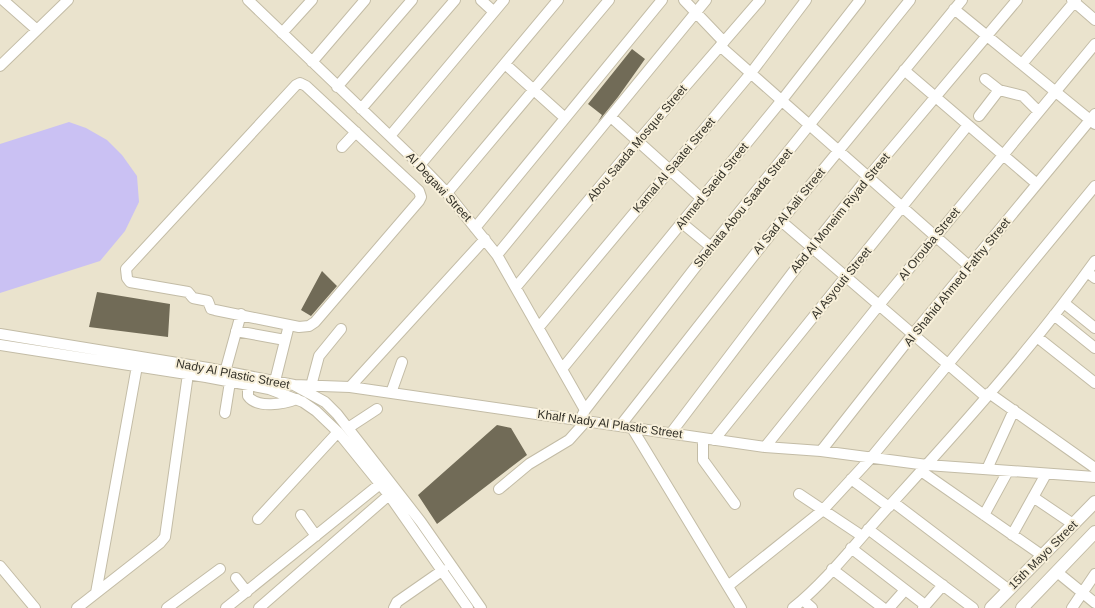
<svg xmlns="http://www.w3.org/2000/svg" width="1095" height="608" viewBox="0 0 1095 608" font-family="Arial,sans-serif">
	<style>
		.green { fill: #cac1f3 }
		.building { fill: #716b57 }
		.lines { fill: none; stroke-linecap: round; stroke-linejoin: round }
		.minor-casing { stroke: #c3bca6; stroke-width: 12 }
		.major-casing { stroke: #c3bca6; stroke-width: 14 }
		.minor { stroke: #fff; stroke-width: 10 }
		.major { stroke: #fff; stroke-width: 12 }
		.labels { text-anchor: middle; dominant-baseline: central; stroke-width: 4; stroke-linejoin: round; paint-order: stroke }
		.street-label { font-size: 12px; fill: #333128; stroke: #f8f0da }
	</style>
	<rect width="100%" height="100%" fill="#eae3cd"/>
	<path class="green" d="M69,122l17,6 21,12 15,15 15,21 2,26 -14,29 -25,30 -100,32v-149z"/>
	<path class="building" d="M632,49l13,10 -27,38 -20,25 4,-7 -14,-11z
		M322,271l15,15 -26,30 -10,-6z
		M97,292l73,12 -2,33 -79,-10z
		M497,425l14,3 16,27 -90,69 -19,-29z"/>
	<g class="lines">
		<g class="minor-casing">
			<path id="minor" d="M3,0l34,30
				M248,0l172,165 27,28 50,62 88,155
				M481,0l13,12
				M684,0l40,42
				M1072,0l23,20
				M954,9l141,115
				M282,33l30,-33
				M720,46l249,220
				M312,62l53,-62
				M505,64l60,54
				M1022,64l54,-64
				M0,66l68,-66
				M904,70l133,114
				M985,79l14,11 24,6 15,15
				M300,83l6,3 113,105 2,6 -2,4 -104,121 -6,4 -10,1 -84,-17 -4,-1 -3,-8 -15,-3 -5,-6 -58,-10 -3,-4 -1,-9 170,-184z
				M337,87l75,-87
				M361,109l94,-109
				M979,116l20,-26
				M611,117l90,81
				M390,136l114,-136
				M342,147l14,-15
				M420,165l138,-165
				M447,193l162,-193
				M781,221l205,176
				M682,223l29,24
				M475,228l187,-228
				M497,255l209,-255
				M1087,272l8,6
				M516,287l122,-146 122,-141
				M1064,303l31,25
				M1054,315l41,33
				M539,327l212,-254 55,-73
				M236,331l49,9
				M0,334l208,34 86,17 31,17 12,12 84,108 60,86
				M1037,337l58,46
				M0,345l206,32 63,12 34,13 13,9 22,21 51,63 79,113
				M562,369l220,-269 78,-100
				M225,372l16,-58
				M275,381l14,-56
				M248,385v11c9,13 36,8 49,3
				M294,385l56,2 415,60 56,4 106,14 168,12
				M311,386l8,-30 22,-27
				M350,387l135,-148
				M391,393l11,-31
				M989,393l106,75
				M225,413l5,-31
				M582,416l3,-6 126,-163 199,-247
				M620,426l161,-205 181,-221
				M348,428l29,-19
				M632,428l109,180
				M671,433l141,-186 56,-70 149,-177
				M703,438v22l32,44
				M714,440l254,-315
				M765,447l114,-142 216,-261
				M821,451l92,-117 182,-220
				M987,469l27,-59
				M921,471l122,85
				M851,479l38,28
				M499,489l30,-25 40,-24 17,-19
				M799,494l63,42
				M1033,497l40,27
				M893,502l116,88
				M301,515l15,21
				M984,515l24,-44
				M258,519l80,-87
				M868,529l105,79
				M1012,535l34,-61
				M851,548l74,57
				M0,566l35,42
				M832,569l51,39
				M1057,572l38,31
				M236,578l11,14
				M728,586l95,-76 47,-51 225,-273
				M96,593l41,-227
				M803,600l9,8
				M77,608l83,-65 5,-6 23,-163
				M167,608l53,-39
				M226,608l154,-124
				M259,608l130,-113
				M394,608l3,-6 46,-32
				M793,608c37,-30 67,-71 100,-106 70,-77 141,-156 202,-241
				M889,608l16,-18
				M923,608l20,-23
				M1072,608l23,-34"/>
		</g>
		<g class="major-casing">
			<path id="major" d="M991,608l104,-106
				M1022,608l73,-76"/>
		</g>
		<use href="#minor" class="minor"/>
		<use href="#major" class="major"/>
	</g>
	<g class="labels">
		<g class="street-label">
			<text transform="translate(637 143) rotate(-50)">Abou Saada Mosque Street</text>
			<text transform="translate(674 165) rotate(-50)">Kamal Al Saatei Street</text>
			<text transform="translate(712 186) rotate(-51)">Ahmed Saeid Street</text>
			<text transform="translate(439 187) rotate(47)">Al Degawi Street</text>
			<text transform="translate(743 208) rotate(-51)">Shehata Abou Saada Street</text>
			<text transform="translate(789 211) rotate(-51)">Al Sad Al Aali Street</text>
			<text transform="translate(840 213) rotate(-51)">Abd Al Moneim Riyad Street</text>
			<text transform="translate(929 244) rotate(-51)">Al Orouba Street</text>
			<text transform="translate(957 282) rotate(-51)">Al Shahid Ahmed Fathy Street</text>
			<text transform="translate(841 283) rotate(-51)">Al Asyouti Street</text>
			<text transform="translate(233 374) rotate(11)">Nady Al Plastic Street</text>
			<text transform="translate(610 424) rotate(8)">Khalf Nady Al Plastic Street</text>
			<text transform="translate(1043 555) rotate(-45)">15th Mayo Street</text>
		</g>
	</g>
</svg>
